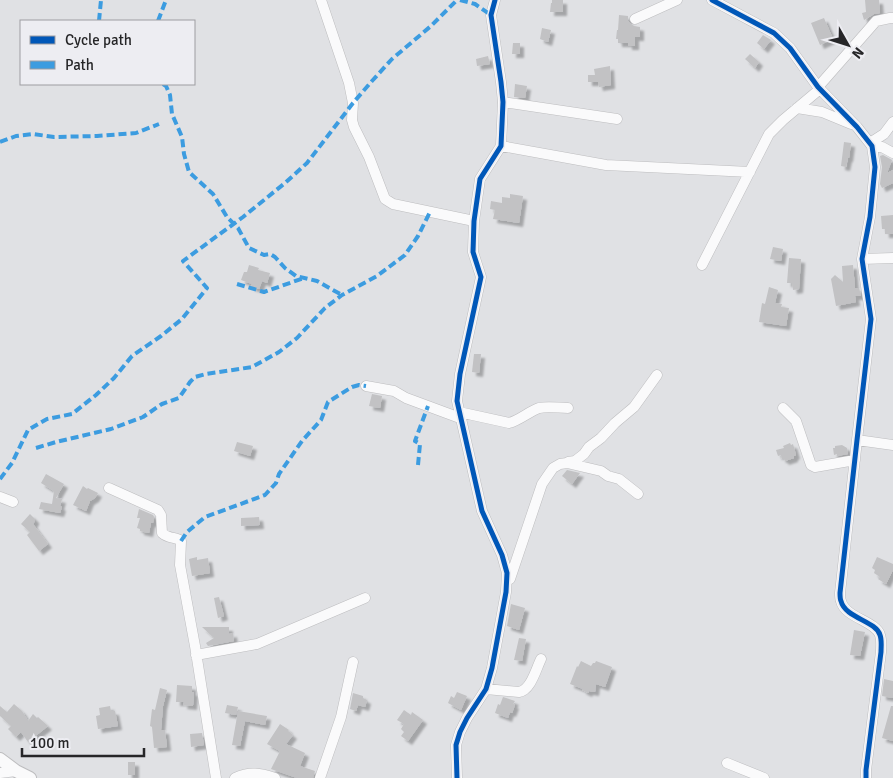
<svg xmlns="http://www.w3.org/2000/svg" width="893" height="778" viewBox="0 0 893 778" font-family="Signika,sans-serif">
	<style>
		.building { fill: #c2c2c4; filter: url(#shadow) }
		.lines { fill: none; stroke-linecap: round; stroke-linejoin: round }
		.minor-casing { stroke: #bdbdbf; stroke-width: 11 }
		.tertiary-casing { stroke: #bdbdbf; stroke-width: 14 }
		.minor { stroke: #fafafb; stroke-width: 10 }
		.tertiary { stroke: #fafafb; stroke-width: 12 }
		.quiet { stroke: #3c9ce0; stroke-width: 4; stroke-dasharray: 8 4; stroke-linecap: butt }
		.cycleway-casing { stroke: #ededf2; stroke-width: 8 }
		.cycleway { stroke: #0057b8; stroke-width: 5 }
	</style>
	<defs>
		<filter id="shadow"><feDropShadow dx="4" dy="4" stdDeviation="1" flood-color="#0004"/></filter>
	</defs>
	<rect width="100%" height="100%" fill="#e0e1e4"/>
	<path class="building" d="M552,0h11v12h-13l1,-9h1z
		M865,0h14l1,13 -6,1 -10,6 -2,-7 4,-1z
		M619,15l9,1v5l3,3 3,2 6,1v10h-5v9h-7v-3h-10v-4h-2l1,-9h1z
		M824,18l9,21 -13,6 -9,-22z
		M542,28l9,2 -3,12 -8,-3z
		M763,35l8,5 -7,9 -7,-6z
		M513,43h7v11h-8z
		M750,54l9,8 -4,6 -10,-9z
		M488,56l2,8 -13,2 -1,-7z
		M610,66l1,19 -12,2 -1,-5h-10v-7h7l-1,-6z
		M515,84l12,2 -2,12 -11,-1z
		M844,142l7,1 -2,15h-1l-2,9 -5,-1z
		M883,155l9,5 -5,13 6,-3v13l-11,5 -2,-4 2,-17 -2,-11z
		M510,194l13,2 -4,27 -26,-4 2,-9 -5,-1 1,-8 11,2v-6l8,1z
		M893,215v19h-8v-5h-3l-1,-13z
		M773,247l10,2 -2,12 -11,-2z
		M789,258l12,1 -2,30 -6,1 -1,-7h-5z
		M249,265l10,3 -1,2 12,3 -3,10 -5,-2 -3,8 -8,-2 1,-3 -11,-4 3,-8h3z
		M853,265l2,23h4l2,8h-6l1,6 -20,4 -5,-27 4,-4 8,7 -1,-16z
		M769,287l9,3 -3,13 7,1 -1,3 8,1 -3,18 -27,-4 3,-19 3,1z
		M474,354h7l-2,19 -7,-1z
		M372,394l10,2 -2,12 -11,-2z
		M237,442l16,4 -3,10 -16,-5z
		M790,443l1,2 2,-1 3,11 -2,1v2l-9,3 -1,-2h-2l-1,-4 -3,1 -2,-6 8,-2 -1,-2z
		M842,445l5,3 1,6 -11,2v-2l-3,1 -1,-7h2v-2z
		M567,470l13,3 -8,11 -10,-8z
		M46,474l18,10 -8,14 6,1 -2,7 2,1 -2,6 -21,-4 2,-7 11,2 2,-13 -13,-8z
		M83,486l4,3 1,-1 10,5 -3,5 -5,3 -4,10 -13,-6z
		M139,509l14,6 1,2 -1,6h-2l-2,10 -9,-2v-2l-3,-1 3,-10h-3z
		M30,514l5,5v2l-2,3 15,20 -9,7 -12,-16 3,-3 -9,-8z
		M259,517l1,8 -19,1v-8z
		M197,557v3l11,-2 2,15 -18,3 -3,-17z
		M877,557l16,7v6l-7,14 -8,-5 2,-2 -6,-4 1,-3 -3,-2z
		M219,597l5,19 -6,2 -4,-20z
		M511,604l14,4 -6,22 -12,-4z
		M202,627h27v7l4,-1 1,8 -26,5 -2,-3 8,-5z
		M854,630l11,2 -5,24 -10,-1z
		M519,638l7,1 -4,22 -8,-1z
		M581,661l10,5 2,-3h2l1,-2 16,6 -7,20 -9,-3 -1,8 -6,-1 -1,2 -6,-3 1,-1 -13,-5 7,-18 1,1z
		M884,679l9,2v17l-11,-2z
		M177,685l15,1v6h2l-1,14 -10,-1 1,-3h-8z
		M160,688l7,2 -4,16 -2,24h4l2,17 -13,1 -2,-21 -2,-1 2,-17 3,1z
		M457,692l10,4 -6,14 -13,-7 3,-7 3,2z
		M353,693l10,3v2l4,2 -2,7 -7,-2 -2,6 -6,-2z
		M503,697l12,4 -2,3 2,1 -3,8 -2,-1 -2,6 -13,-5 3,-9 2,1z
		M14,704l8,7 6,10 5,-7 4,4 1,-1 10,9 -20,16 -7,-10 -5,5 -8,-8 3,-3 -11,-10v-10l7,6z
		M227,705l11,2 -2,8 -11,-2z
		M110,706l1,5h4l3,15 -20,3 -2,-13 4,-1 -1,-7z
		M891,706h2v35l-11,-3z
		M404,710l7,5 1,-3 11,8 -15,21 -7,-5 3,-4 -3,-3 3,-5 -7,-4z
		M238,711l29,5 -2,9 -20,-4 -5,25 -8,-1z
		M280,724l9,6 -1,1 5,4 -7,9 19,9 -5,13 15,5 -2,7h-16l-26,-9 9,-18 -13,-7z
		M202,733l2,12 -13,2 -1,-13z
		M128,762h7v13h-7z"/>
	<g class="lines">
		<g class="minor-casing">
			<path id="minor" d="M321,0l28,83 4,20 -1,17 2,7 15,30 16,42 8,5 81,17
				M712,0l62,33 16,15 28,39 39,40 15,19 3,21 -5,50 -8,42 9,60 -14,121 -17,153c0,3 0,6 1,8 4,17 35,20 39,34 2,5 1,12 1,17l-15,118v8
				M635,19l42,-19
				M818,87l58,-66 14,-3h3
				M503,102l114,17
				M797,108l25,4 29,12
				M870,143l14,-9 9,-12
				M501,146l105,19 144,7
				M872,146l10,1 11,6
				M862,259l31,-1
				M702,265l67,-131 14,-14 37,-31
				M366,386l28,5 12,7 54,20
				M783,408l13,13 15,44 4,2 40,-7
				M459,412l50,11c11,-3 19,-11 30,-15 9,-2 20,0 29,0
				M857,440l36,5
				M568,462l7,-1 9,-7 5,-7 12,-9 14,-15 19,-16 23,-32
				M109,488l49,22 3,5 1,18c7,6 14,4 19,8l-1,24 15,81 21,132
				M0,497l13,5
				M510,579l32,-95 11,-16 7,-4 7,-1 34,8 7,5 11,3 19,15
				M196,655l61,-11 108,-46
				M486,689l33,3c12,-2 17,-23 22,-33
				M727,763l37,15
				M0,773l16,-2
				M235,778c15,-7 25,-5 40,0
				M320,778l21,-61 12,-55
				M457,778l-1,-33 4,-13 7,-14 19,-29 6,-21 14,-76 1,-19 -5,-18 -20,-44 -25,-110 3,-27 21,-97 -8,-25 1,-31 6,-42 21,-33 2,-44 -2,-20 -10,-67 4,-15"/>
		</g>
		<g class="tertiary-casing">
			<path id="tertiary" d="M0,759l16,12 14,7"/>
		</g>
		<use href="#minor" class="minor"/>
		<use href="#tertiary" class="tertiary"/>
		<path class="quiet" d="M460,0l15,4 16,11
			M99,21l2,-21
			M158,21l8,-21
			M163,84l3,2 4,9 2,19 10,23 2,17 5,18 24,22 14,23 11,11 11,20 15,7 6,-1 5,3 10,11 11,8 21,5 25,14
			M0,142l16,-6 17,-2 21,3 43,-1 39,-3 23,-9
			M237,284l27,8 40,-14
			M36,448l20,-6 55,-13 32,-12 19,-13 17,-6 11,-16 5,-5 11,-3 46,-7 27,-15 18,-14 28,-30 17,-13 35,-19 28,-21 13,-19 12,-24
			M418,465l2,-21 -5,-3 13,-35
			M0,479l12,-16 16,-33 19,-11 25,-5 24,-19 18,-17 18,-22 29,-20 21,-17 25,-31 -24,-27 60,-44 42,-34 22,-20 46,-60 19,-22 20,-22 39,-33 26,-26
			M181,541l6,-9 18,-15 60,-22 11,-12 3,-9 23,-33 19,-21 7,-18 24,-15 7,-2 7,1"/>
		<g class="cycleway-casing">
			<path id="cycleway" d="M712,0l62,33 16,15 28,39 39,40 15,19 3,21 -5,50 -8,42 9,60 -14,121 -17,153c0,3 0,6 1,8 4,17 35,20 39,34 2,5 1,12 1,17l-15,118v8
				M457,778l-1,-33 4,-13 7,-14 19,-29 6,-21 14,-76 1,-19 -5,-18 -20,-44 -25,-110 3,-27 21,-97 -8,-25 1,-31 6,-42 21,-33 2,-44 -2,-20 -10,-67 4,-15"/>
		</g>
		<use href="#cycleway" class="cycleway"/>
	</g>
	<rect x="20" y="20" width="175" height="65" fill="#ededf2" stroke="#9d9da1"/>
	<rect x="30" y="36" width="25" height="8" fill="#0057b8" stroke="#9d9da1"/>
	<text x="65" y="45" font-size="15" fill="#262628">Cycle path</text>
	<rect x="30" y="61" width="25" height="8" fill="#3c9ce0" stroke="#9d9da1"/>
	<text x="65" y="70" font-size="15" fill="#262628">Path</text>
	<g transform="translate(848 45) rotate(129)" stroke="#ededf2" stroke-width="4" paint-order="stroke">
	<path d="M0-4L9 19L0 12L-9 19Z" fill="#262628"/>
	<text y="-8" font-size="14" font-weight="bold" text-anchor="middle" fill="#262628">N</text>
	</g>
	<path d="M22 748v8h122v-8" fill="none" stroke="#262628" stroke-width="2.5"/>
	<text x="30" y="748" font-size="15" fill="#262628" stroke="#ededf2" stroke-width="4" paint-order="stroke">100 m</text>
</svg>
